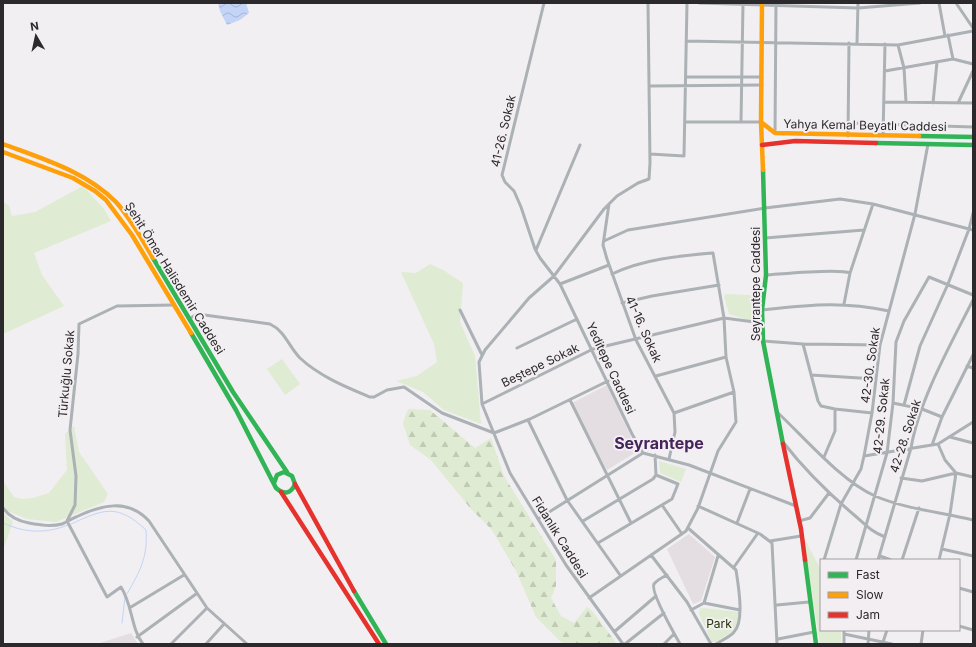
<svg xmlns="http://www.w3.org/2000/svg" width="976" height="647" viewBox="0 0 976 647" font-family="Inter,sans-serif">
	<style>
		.built { fill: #e4dee3 }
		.green { fill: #dfebd3 }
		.forest { fill: url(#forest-firs) }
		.water { fill: url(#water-waves) }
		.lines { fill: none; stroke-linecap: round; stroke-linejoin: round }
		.stream { stroke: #c3d4f7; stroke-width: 1 }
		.street { stroke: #abb1b5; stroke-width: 3 }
		.fast { stroke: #30b455; stroke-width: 4.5 }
		.slow { stroke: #ff9f0a; stroke-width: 4.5 }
		.jam { stroke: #e5322d; stroke-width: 4.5 }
		.labels { text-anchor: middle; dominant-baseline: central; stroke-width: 4; stroke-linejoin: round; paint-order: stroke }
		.street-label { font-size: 12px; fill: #2b292b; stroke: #f2eef2 }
		.park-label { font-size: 12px; fill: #213600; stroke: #f2eef2 }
		.district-label { font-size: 16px; font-weight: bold; fill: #45245c; stroke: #f2eef2 }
	</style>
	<defs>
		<pattern id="forest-firs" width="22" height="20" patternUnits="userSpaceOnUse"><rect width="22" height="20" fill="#dfebd3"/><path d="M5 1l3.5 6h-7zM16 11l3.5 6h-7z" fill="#c0cab5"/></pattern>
		<pattern id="water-waves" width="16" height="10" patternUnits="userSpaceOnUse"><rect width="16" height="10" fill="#c3d4f7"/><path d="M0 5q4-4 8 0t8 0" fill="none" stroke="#a8b6d4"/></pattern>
	</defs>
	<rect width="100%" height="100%" fill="#f1eff1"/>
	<path class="built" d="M607,385l29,63 -1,5 -28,17 -35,-67z
		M689,534l26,23 -14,44 -8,3 -26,-55z
		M131,633l7,11h-38v-1z"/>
	<path class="green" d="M83,186l21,23 7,12 -77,32 8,22 22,31 -61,28v-133l6,5 3,10 23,-4z
		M430,264l13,6 20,13 -3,39 15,34 6,68 -37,-14 -21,-18 -27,-11 21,-5 20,-14 -3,-18 -33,-72 15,1z
		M726,294l24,1c4,6 9,20 5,27l-26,-8 -5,-18z
		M282,359l18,25 -15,11 -18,-26z
		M74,426l5,26 29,42 -4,8 -48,20 -29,-3 -24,-10v-28l11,16 9,2 10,-1 16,-5 18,-23 -2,-36z
		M659,461l27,8 -5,13 -21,-9z
		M3,513l10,9 -10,28z
		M803,536l18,34v60h20v14h-21z
		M702,608l37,4c-2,20 -8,21 -24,30h-3l-13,-28 1,-5z"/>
	<path class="forest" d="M408,409l22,1 45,38 16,-10 13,38 52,84v26l-5,12 10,18 13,7 13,-16 6,5 24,32h-54l-27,-27 -20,-46 -24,-41 -21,-21 -40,-49 -21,-15 -7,-22z"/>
	<path class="water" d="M218,3h28l3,10 -9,7 -13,5 -7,-14z"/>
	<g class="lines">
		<path class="stream" d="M3,523c22,10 42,11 65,2
			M71,524c33,-15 46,-21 75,6 2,27 -6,41 -19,64
			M122,623l3,-26"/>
		<path class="street" d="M544,3l-42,172 3,7 9,9 7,16 14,42 5,9 20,26 72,150 11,19 46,12 107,41
			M699,3l159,5 62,-5
			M939,3l6,33
			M956,3l17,25
			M948,35l5,24
			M686,41l212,4 75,-14
			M857,43l1,-40
			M898,45l6,23 2,34
			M885,71l68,-12 20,5
			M686,77h76
			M649,86l113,-1
			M884,102l89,1
			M933,103l4,-41
			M958,103l15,-32
			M685,122h76
			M741,122l2,-119
			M848,123l125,4
			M775,133l1,-130
			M848,136l1,-93
			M883,136l2,-92
			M650,154l34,2 3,-153
			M609,204l-6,41 4,14 29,81 38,73 1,19 -6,27
			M765,238l99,-8
			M604,241l24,-11 137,-22 75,-9 33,5 100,26
			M536,250l44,-105
			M766,275c16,-1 73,-7 84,-2
			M560,284l49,-19
			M622,303l30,-7 67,-11
			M844,304l6,-31 23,-69
			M460,310l22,45
			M762,310c48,-5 79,-9 127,1
			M189,319l8,-5 73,10c15,7 19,23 30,34 19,18 46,29 70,39h4l13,-7 17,-3 38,26 52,20
			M763,341l40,3 77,1
			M803,344l15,57 3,5 14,3v22l-11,26
			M517,348l60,-29
			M967,366l6,2
			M811,375l65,4
			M656,376l70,-19
			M570,400l61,123
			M893,403l29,6 20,8
			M482,404l111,-55 131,-31 38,5
			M904,405l16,-59 28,-62 21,-55 4,-16
			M835,409l37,4
			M776,411c28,26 65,70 99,85 30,13 66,16 98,24
			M674,413l60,-21
			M528,420l39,80 53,75
			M494,433l36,-14 78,-38
			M950,437l23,6
			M783,442c21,27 44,50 70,72 12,10 17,17 32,23
			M938,444l7,16 11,13 -6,41 -11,46
			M932,445l10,-28 31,-62
			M864,456l74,-12 35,-22
			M901,478l21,3 34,-8 17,4
			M662,505l20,29
			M698,506l62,28 12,9 5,101
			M3,508c6,8 15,13 26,15 11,2 22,4 33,1 5,-2 9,-5 14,-7 25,-12 52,-19 73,4l58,87 40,36
			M538,519l105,-66
			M583,521l70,-42 3,-4 -1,-20
			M799,521l11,-3 19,-25
			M737,523l13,-34
			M688,528l48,42c2,14 9,51 -2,62 -4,5 -12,8 -18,12
			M770,541l31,-5
			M598,543l74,-44 6,-15 -22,-9
			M942,549l31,7
			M651,555l36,47 24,42
			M880,556l11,4
			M824,560l17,-56 20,-35 3,-13 8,-43 8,-68 35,-131 13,-70
			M856,560l31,-107 6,-50 3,-61 8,-21 25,-44 44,18
			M878,560l33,-112c8,-48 40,-104 62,-148
			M902,560l17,-52
			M734,567l24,-34
			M667,575c-4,2 -10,5 -13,9 -4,8 21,51 26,60
			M959,588l14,4
			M589,598l97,-67 12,-23 20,-57 18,-29 -2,-30 -8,-35 -2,-39 -11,-65c-34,3 -69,6 -101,21
			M704,603l36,7
			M777,605l32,-3
			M131,607l53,-32
			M691,610l13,-7 14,-47
			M959,626l14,4
			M844,630v14
			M614,632l42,-36
			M844,634l48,10
			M137,637l59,-43
			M778,639l36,-7
			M883,642l4,-12
			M143,644c-12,-15 -10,-38 -22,-57l-14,10 -40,-76 8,-16 1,-29 -6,-46 8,-76 1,-30 38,-18 57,-1
			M171,644l36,-36
			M206,644l18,-20
			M623,644l-57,-79 -56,-92 -28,-69 -3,-42 6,-12 44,-52 25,-22 50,-67 13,-13 21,-13 11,-4 1,-16 -2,-160
			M625,644l39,-31
			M664,644l10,-10
			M868,644l1,-14
			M921,644l2,-14"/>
		<path class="fast" d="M919,136l54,1
			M876,143l97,2
			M763,170l3,105 -4,35 1,31 20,103
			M153,258l80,134 54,80
			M191,333l45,77 40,78c8,7 15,6 19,-4l-3,-8 -8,-4 -7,3 -3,8
			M805,560l11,84
			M354,591l32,53"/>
		<path class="slow" d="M762,3l-1,119 2,48
			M761,122l14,11 144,3
			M3,144c40,15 82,27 113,58 15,17 26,37 37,56
			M3,152l70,26 22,13 11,9 26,35 59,98"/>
		<path class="jam" d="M762,145l33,-4 81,2
			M783,444l18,85 4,31
			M295,484l59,107
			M281,492l98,152"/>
	</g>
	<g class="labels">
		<g class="street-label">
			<text transform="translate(865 125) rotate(1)">Yahya Kemal Beyatlı Caddesi</text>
			<text transform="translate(503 131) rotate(-77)">41-26. Sokak</text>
			<text transform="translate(175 278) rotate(58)">Şehit Ömer Halisdemir Caddesi</text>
			<text transform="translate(755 284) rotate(-90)">Seyrantepe Caddesi</text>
			<text transform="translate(644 329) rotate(66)">41-16. Sokak</text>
			<text transform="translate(540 365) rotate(-26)">Beştepe Sokak</text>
			<text transform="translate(870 365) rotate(-82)">42-30. Sokak</text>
			<text transform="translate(611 368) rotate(65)">Yeditepe Caddesi</text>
			<text transform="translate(66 374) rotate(-85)">Türkuğlu Sokak</text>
			<text transform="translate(881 416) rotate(-84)">42-29. Sokak</text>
			<text transform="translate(905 436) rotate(-72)">42-28. Sokak</text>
			<text transform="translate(560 537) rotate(58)">Fidanlık Caddesi</text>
		</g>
		<g class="park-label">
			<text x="719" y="623">Park</text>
		</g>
		<g class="district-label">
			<text x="659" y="443">Seyrantepe</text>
		</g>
	</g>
	<rect width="976" height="647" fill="none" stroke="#2b292b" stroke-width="8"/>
	<rect x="820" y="559" width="140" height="72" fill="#f2eef2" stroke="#a29fa2"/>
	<rect x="828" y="572" width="20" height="6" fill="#30b455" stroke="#a29fa2"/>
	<text x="856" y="579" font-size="12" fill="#2b292b">Fast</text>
	<rect x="828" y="592" width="20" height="6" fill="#ff9f0a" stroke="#a29fa2"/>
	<text x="856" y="599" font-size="12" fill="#2b292b">Slow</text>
	<rect x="828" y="612" width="20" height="6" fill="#e5322d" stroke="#a29fa2"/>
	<text x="856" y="619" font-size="12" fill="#2b292b">Jam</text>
	<g transform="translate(36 36) rotate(351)" stroke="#f2eef2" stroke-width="3" paint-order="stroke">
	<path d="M0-3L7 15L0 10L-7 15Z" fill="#2b292b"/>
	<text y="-6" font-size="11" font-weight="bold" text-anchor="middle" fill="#2b292b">N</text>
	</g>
</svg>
